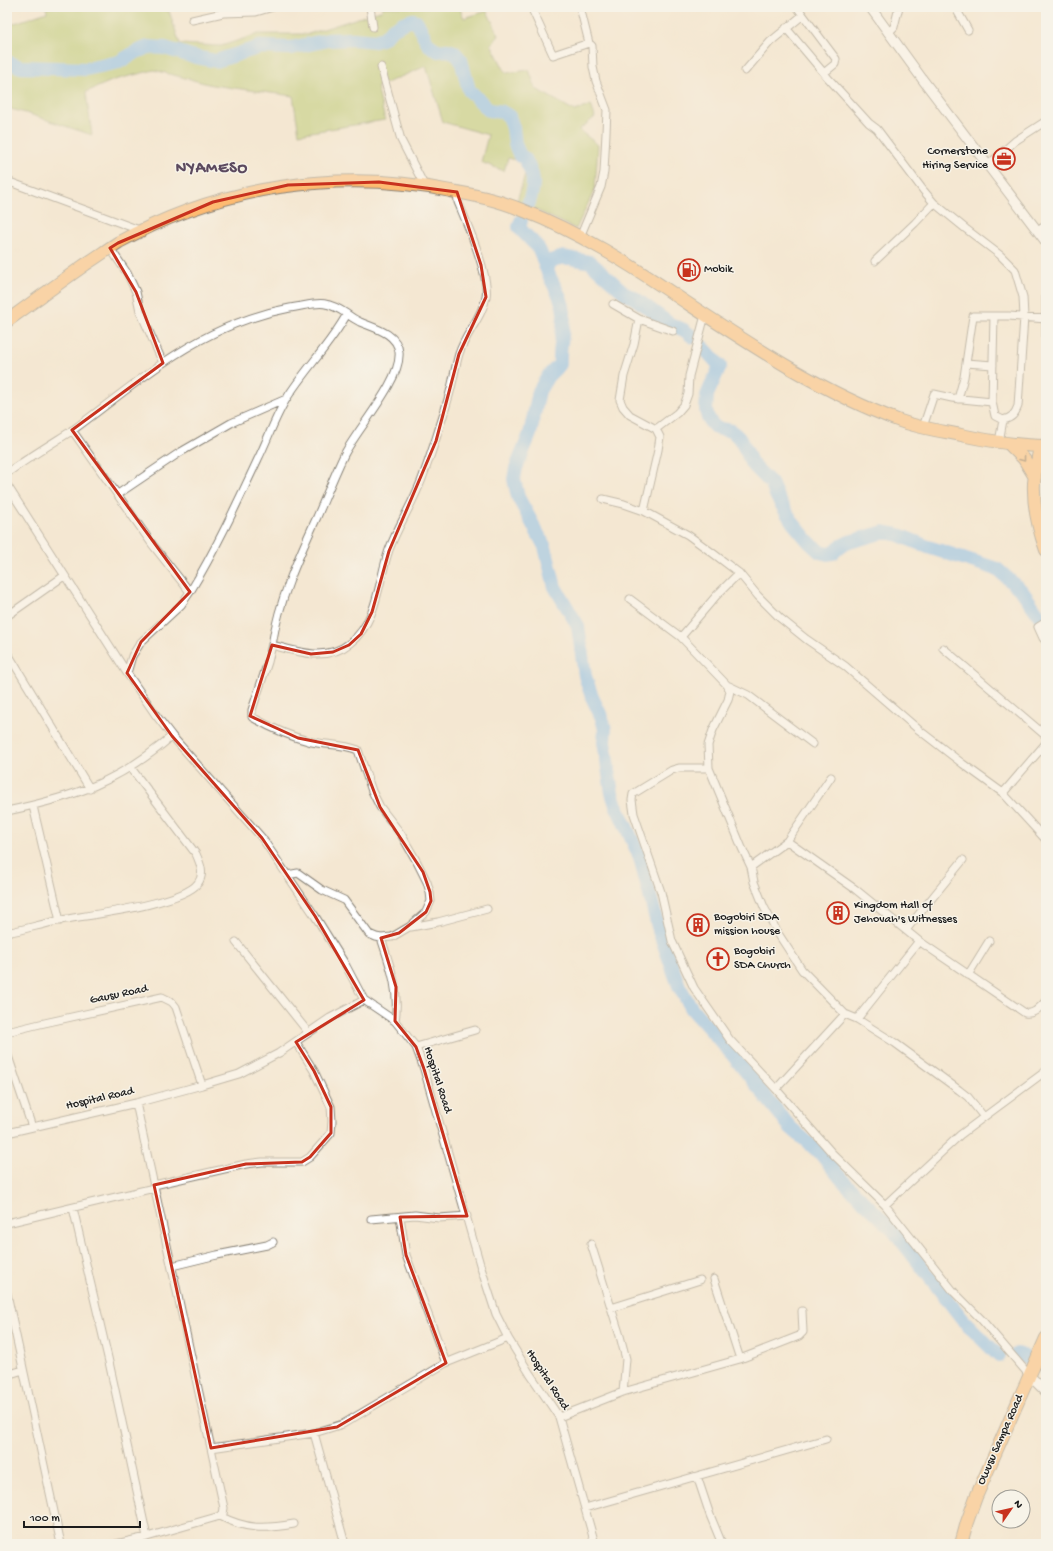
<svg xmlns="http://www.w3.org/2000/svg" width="1053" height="1551" viewBox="0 0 1053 1551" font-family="'Gochi Hand',sans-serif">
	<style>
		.green { fill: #b4c86c; stroke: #687244 }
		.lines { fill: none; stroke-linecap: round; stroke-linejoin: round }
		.river { stroke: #7cbaf0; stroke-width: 14 }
		.minor-casing { stroke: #888277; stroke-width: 9 }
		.tertiary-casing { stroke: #888277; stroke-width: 11 }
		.primary-casing { stroke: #888277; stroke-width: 14 }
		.minor { stroke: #fff; stroke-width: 7 }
		.tertiary { stroke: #fff; stroke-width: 9 }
		.primary { stroke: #febb71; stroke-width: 12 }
		.oneway { stroke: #8d6c46 }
		.marked { fill: none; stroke: #c8321e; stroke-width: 3; stroke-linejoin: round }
		.labels { text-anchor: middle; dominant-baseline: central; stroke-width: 3; stroke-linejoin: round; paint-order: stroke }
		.poi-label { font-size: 12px; fill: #1c1c1c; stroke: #f7f3e8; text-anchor: start }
		.street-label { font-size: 12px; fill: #1c1c1c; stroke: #f7f3e8 }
		.district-label { font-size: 16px; font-weight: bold; letter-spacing: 1px; fill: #5c4a5f; stroke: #f7f3e8 }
	</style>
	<rect width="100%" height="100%" fill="#f7f3e8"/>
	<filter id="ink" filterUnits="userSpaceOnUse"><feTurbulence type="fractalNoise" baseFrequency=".025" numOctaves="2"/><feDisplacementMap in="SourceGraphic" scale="8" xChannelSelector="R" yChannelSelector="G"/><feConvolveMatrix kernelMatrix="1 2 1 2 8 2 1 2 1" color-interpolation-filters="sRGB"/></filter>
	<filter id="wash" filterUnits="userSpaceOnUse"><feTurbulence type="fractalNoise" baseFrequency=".012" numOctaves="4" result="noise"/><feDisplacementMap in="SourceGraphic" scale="16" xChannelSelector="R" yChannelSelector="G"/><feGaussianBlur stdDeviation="0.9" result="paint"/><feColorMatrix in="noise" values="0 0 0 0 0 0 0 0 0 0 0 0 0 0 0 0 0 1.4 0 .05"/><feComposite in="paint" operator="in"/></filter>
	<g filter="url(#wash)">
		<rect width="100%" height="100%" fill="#f4e7d2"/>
		<path class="green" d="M46,7h107l16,4 11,33 41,2 37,-12h50l75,-24 -1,-3h77l5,11 23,-7 12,25 -8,8 15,29 23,-3 7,19 39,22 16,-6 4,12 -16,13 19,15 -3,44 -19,40 -59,-28 9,-30 -6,-10 -12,-3 -4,13 -23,-9 7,-27 -45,-13 -17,-56 -49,21 8,33 -86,14 -6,-38 -81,-11 -58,-15 -40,10 -28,12 6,43 -63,-21 -22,-6v-94l5,10 35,-12z"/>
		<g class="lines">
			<path class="river" d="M7,62l14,5 65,2 33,-7 15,-9 14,-6 17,1 26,8 25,5 44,-14 31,1 37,-8 25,-1 22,2 9,-3 7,-8 12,-7 10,-3 4,2 11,22 10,7 9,-1 7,2 7,8 8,30 20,20 13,2 7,4 4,12 2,16 5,12c5,1 6,4 8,9 8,13 5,26 0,40
				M521,221l-2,6c5,7 11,12 17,18 6,7 7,17 11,25 5,15 16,26 17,43 0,17 -5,34 -4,51l-12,12 -9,15 -9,43 -14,34 -2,11 4,18 27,50 10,40 23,39 7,50 7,21 10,21 3,12 -1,12 8,51 4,12 24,52 19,74 20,55 13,23 39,44 59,74 31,27 22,27 50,49 71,91 35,35
				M546,267l7,-7 11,-3 26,5 37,33 6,2 37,27 14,6 9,7
				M703,347l17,19 -13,29 -1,15 2,8 3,5 5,5 16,3 7,7 8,14 4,11 20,20 6,14 16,26 16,19 11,10 8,2 5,-1 6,-6 10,-5 35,-10 15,3 29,12 69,22 25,22 24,34
				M1017,1354l10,4
				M1044,1366l2,1"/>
		</g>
	</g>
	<g filter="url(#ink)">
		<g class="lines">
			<g class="minor-casing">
				<path id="minor" d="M370,7l3,20
					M531,7l22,48 36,-12
					M797,7l39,52 -1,5 -11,9
					M955,7l13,23
					M192,20l31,-7 33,-1 17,-5
					M786,28l42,50 41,45 8,6 46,61 11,13 32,26 34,26 15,15 8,27 1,20 -6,89c-3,8 -6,12 -15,14l-4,22
					M888,33l6,-6 5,-20
					M381,67l20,73 23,45
					M745,71l25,-29 33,-27
					M988,165l27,-24 31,-20
					M7,181l135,50
					M1038,231l8,-6
					M580,237l21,-50 3,-15 2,-39 1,-23 -11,-29 -3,-14 -1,-21 -3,-3 -9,-36
					M110,248l17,25 9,19 4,19 23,52
					M875,261l40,-38 19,-20
					M1046,286v60
					M613,304l26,15 34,12
					M347,314c4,3 9,6 13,8 14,6 37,11 39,30 3,28 -42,77 -55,103 -10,21 -18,41 -27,62 -19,41 -38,83 -45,128 25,7 55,17 78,-2 28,-22 28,-61 39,-93 9,-24 24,-47 33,-71 10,-27 19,-55 27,-83 4,-14 6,-28 10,-42 6,-20 23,-36 27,-57 4,-22 -19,-73 -28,-95l-1,-10
					M994,316l-2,86 3,14 8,4
					M639,319l-5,25 -10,32 -4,24 3,7 7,8 26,14 4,8 -2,13 -14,61
					M966,363l27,2
					M958,399l6,-22 9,-61h36l37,3
					M923,427l11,-33 18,4 40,4
					M656,429l21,-16 7,-8 4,-11 1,-18 16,-61
					M72,430l80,114 38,48 -9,13 -40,37 -9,14 -5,17
					M7,473c21,-15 44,-29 66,-43 30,-22 59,-46 90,-67 38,-26 82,-47 127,-55 27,-4 33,-10 57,6 -17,31 -42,55 -60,84 -12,19 -19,41 -29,61 -21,45 -42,90 -68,133
					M7,485l120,188 28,41 17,22 90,102 53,78 30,48 19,36
					M118,494l61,-41 52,-30 55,-24
					M603,499l21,5 20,7 44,24 26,19 25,19 19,23 22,22 26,21 39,27 74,64 44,34 40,29 43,47
					M630,599l51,38 46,48 3,6 -2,9 -15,30 -5,15 1,23
					M7,616l57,-40
					M1046,622l-8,5 5,11 3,3
					M681,637l35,-41 23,-23
					M272,645l-4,17 -16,48v7c19,11 39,20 60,25 14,3 32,2 46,8l14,41 8,16 21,27 16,28 10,20 3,10 1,9 -5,11 -17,15 -17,10 -11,1 -5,-1 -7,-3 -25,-34 -22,-10 -24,-17 -11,2
					M943,648l103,88
					M7,652l83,137
					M727,685l21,10 65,49
					M1003,793l43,-50
					M33,806l27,115
					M7,811c67,-14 112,-29 165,-75
					M787,841l44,-64
					M751,867l-9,-19 -33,-80h-30l-7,2 -39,24 -1,6 2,14 27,78 11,49 22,47 36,52 46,49 56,64 53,52 69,87 27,27 49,57
					M411,927l27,-5 49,-13
					M906,930l57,-70
					M7,933c18,-4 36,-9 54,-13 27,-5 122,-16 137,-37 7,-9 2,-20 -2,-29l-65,-86
					M381,938c9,27 19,53 14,83
					M236,942l72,90
					M968,975l21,-34
					M364,1000l31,21 21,26 8,22 57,199 15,46 12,24 22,36 29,43 36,127
					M857,1019l62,-78
					M7,1032l33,-8 122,-27 10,5 4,5 26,78
					M416,1047l59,-17
					M7,1053l25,74
					M776,1089l69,-75
					M984,1117l62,-46
					M7,1133l129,-30 66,-18 37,-11 40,-21 51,-35 34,-18
					M154,1185l92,-21 16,-2h40l8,-5 21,-24 1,-12 -1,-14 -17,-36 -18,-29
					M885,1205l75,-70 24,-18 -16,-20 -9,-7 -64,-47 -38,-24 -12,-5 -43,-44 -23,-35 -15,-28 -10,-25 -3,-15 36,-26 68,48 64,52 106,72c9,2 15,-6 21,-12
					M73,1208l36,154 38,175
					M400,1217l6,38 40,108
					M371,1219l44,-4 24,3 28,-2
					M7,1223l147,-35
					M591,1244l29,92 6,23 -3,33
					M172,1266l45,-11 50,-10 6,-3
					M714,1279l26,80
					M7,1294l54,250
					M611,1308l89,-28
					M7,1375l16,-5
					M559,1417l64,-25 117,-33 59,-23 4,-4 -1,-21
					M314,1433l31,111
					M211,1448l103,-15 29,-9 103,-61 62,-25
					M697,1476l13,39 12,29
					M585,1508l241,-69
					M220,1516c27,14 45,13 74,8
					M116,1544l31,-7 73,-21 3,-2 1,-6 -88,-405"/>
			</g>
			<g class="tertiary-casing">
				<path id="tertiary" d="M870,7l53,73 123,162
					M1030,1376l16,16"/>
			</g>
			<g class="primary-casing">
				<path id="primary" d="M7,321c26,-19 52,-38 79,-57 11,-7 22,-15 33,-22 101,-56 219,-74 332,-51 24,4 48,9 71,19 57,22 109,55 159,89 70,46 140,93 219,122 20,7 41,10 61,14 28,6 57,11 85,11
					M1009,444l15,15 11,18
					M1040,446c-2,12 -5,25 -6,37 -1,24 4,45 12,67
					M961,1544l6,-22 9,-25 70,-159"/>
			</g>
			<use href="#minor" class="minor"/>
			<use href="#tertiary" class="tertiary"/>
			<use href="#primary" class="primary"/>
		</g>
		<defs><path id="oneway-chevron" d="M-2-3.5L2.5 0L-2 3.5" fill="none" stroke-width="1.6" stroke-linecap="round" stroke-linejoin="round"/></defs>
		<use class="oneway" href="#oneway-chevron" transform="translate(1023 459) rotate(52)"/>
	</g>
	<path d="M0 0H1053V1551H0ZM379,182l78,10 24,73 5,32 -27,57 -23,87 -47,110 -17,61 -11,22 -12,11 -16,7 -22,2 -39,-9 -22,71 48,22 60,12 22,57 43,65 7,20 1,9 -5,11 -27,21 -18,5 15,49 -1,34 21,26 8,22 43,147 -67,1 6,38 40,108 -109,64 -126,21 -57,-263 92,-21 56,-2 8,-5 21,-24v-26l-17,-36 -18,-29 68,-42 -49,-84 -53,-78 -90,-102 -45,-63 14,-31 49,-50 -118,-162 91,-67 -27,-71 -26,-44 8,-5 95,-41 75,-17z" fill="#f4e7d2" fill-opacity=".55" fill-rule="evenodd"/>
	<path class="marked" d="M379,182l78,10 24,73 5,32 -27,57 -23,87 -47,110 -17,61 -11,22 -12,11 -16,7 -22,2 -39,-9 -22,71 48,22 60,12 22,57 43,65 7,20 1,9 -5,11 -27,21 -18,5 15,49 -1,34 21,26 8,22 43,147 -67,1 6,38 40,108 -109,64 -126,21 -57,-263 92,-21 56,-2 8,-5 21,-24v-26l-17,-36 -18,-29 68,-42 -49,-84 -53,-78 -90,-102 -45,-63 14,-31 49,-50 -118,-162 91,-67 -27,-71 -26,-44 8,-5 95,-41 75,-17z"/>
	<defs>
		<g id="office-ring" transform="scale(1.15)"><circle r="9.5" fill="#f7f3e8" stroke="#c8321e" stroke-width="1.5"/><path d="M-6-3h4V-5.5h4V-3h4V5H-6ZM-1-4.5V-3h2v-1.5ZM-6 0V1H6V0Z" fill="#c8321e"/></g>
		<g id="fuel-ring" transform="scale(1.15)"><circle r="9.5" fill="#f7f3e8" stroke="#c8321e" stroke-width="1.5"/><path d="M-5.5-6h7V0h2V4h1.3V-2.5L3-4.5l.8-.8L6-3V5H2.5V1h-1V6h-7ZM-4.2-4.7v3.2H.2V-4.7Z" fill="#c8321e"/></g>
		<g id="building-ring" transform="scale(1.15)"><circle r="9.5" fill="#f7f3e8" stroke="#c8321e" stroke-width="1.5"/><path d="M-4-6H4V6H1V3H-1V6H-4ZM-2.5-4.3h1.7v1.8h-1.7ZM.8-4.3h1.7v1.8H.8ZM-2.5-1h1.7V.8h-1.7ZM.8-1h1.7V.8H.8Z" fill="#c8321e"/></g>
		<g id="church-ring" transform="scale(1.15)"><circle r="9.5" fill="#f7f3e8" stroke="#c8321e" stroke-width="1.5"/><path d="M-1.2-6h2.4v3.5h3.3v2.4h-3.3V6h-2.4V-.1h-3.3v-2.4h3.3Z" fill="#c8321e"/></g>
	</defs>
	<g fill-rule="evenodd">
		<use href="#office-ring" x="1004" y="159"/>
		<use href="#fuel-ring" x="689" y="270"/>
		<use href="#building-ring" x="838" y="913"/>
		<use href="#building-ring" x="698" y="925"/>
		<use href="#church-ring" x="718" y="959"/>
	</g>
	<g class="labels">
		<g class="poi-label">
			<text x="988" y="152" text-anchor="end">Cornerstone<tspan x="988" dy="14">Hiring Service</tspan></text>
			<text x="704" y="270">Mobik</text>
			<text x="854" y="906">Kingdom Hall of<tspan x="854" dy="14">Jehovah's Witnesses</tspan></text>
			<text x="714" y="918">Bogobiri SDA<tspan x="714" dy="14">mission house</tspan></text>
			<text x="734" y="952">Bogobiri<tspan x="734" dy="14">SDA Church</tspan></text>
		</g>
		<g class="street-label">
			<text transform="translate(119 995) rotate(-12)">Gausu Road</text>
			<text transform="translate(437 1080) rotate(72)">Hospital Road</text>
			<text transform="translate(100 1099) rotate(-13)">Hospital Road</text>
			<text transform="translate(547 1380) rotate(57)">Hospital Road</text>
			<text transform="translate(1001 1440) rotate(-66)">Owusu Sampa Road</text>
		</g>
		<g class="district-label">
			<text x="212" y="169">NYAMESO</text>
		</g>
	</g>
	<rect width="1053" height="1551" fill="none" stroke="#f7f3e8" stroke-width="24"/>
	<g transform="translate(1011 1509) rotate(56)"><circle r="19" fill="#f7f3e8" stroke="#9f9d96"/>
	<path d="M0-3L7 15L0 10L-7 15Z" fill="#c8321e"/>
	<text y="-6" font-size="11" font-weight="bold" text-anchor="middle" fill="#1c1c1c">N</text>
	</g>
	<path d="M24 1521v6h116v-6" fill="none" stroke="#1c1c1c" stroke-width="2"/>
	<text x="30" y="1521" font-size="12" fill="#1c1c1c" stroke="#f7f3e8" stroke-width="3" paint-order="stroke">100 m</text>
</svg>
